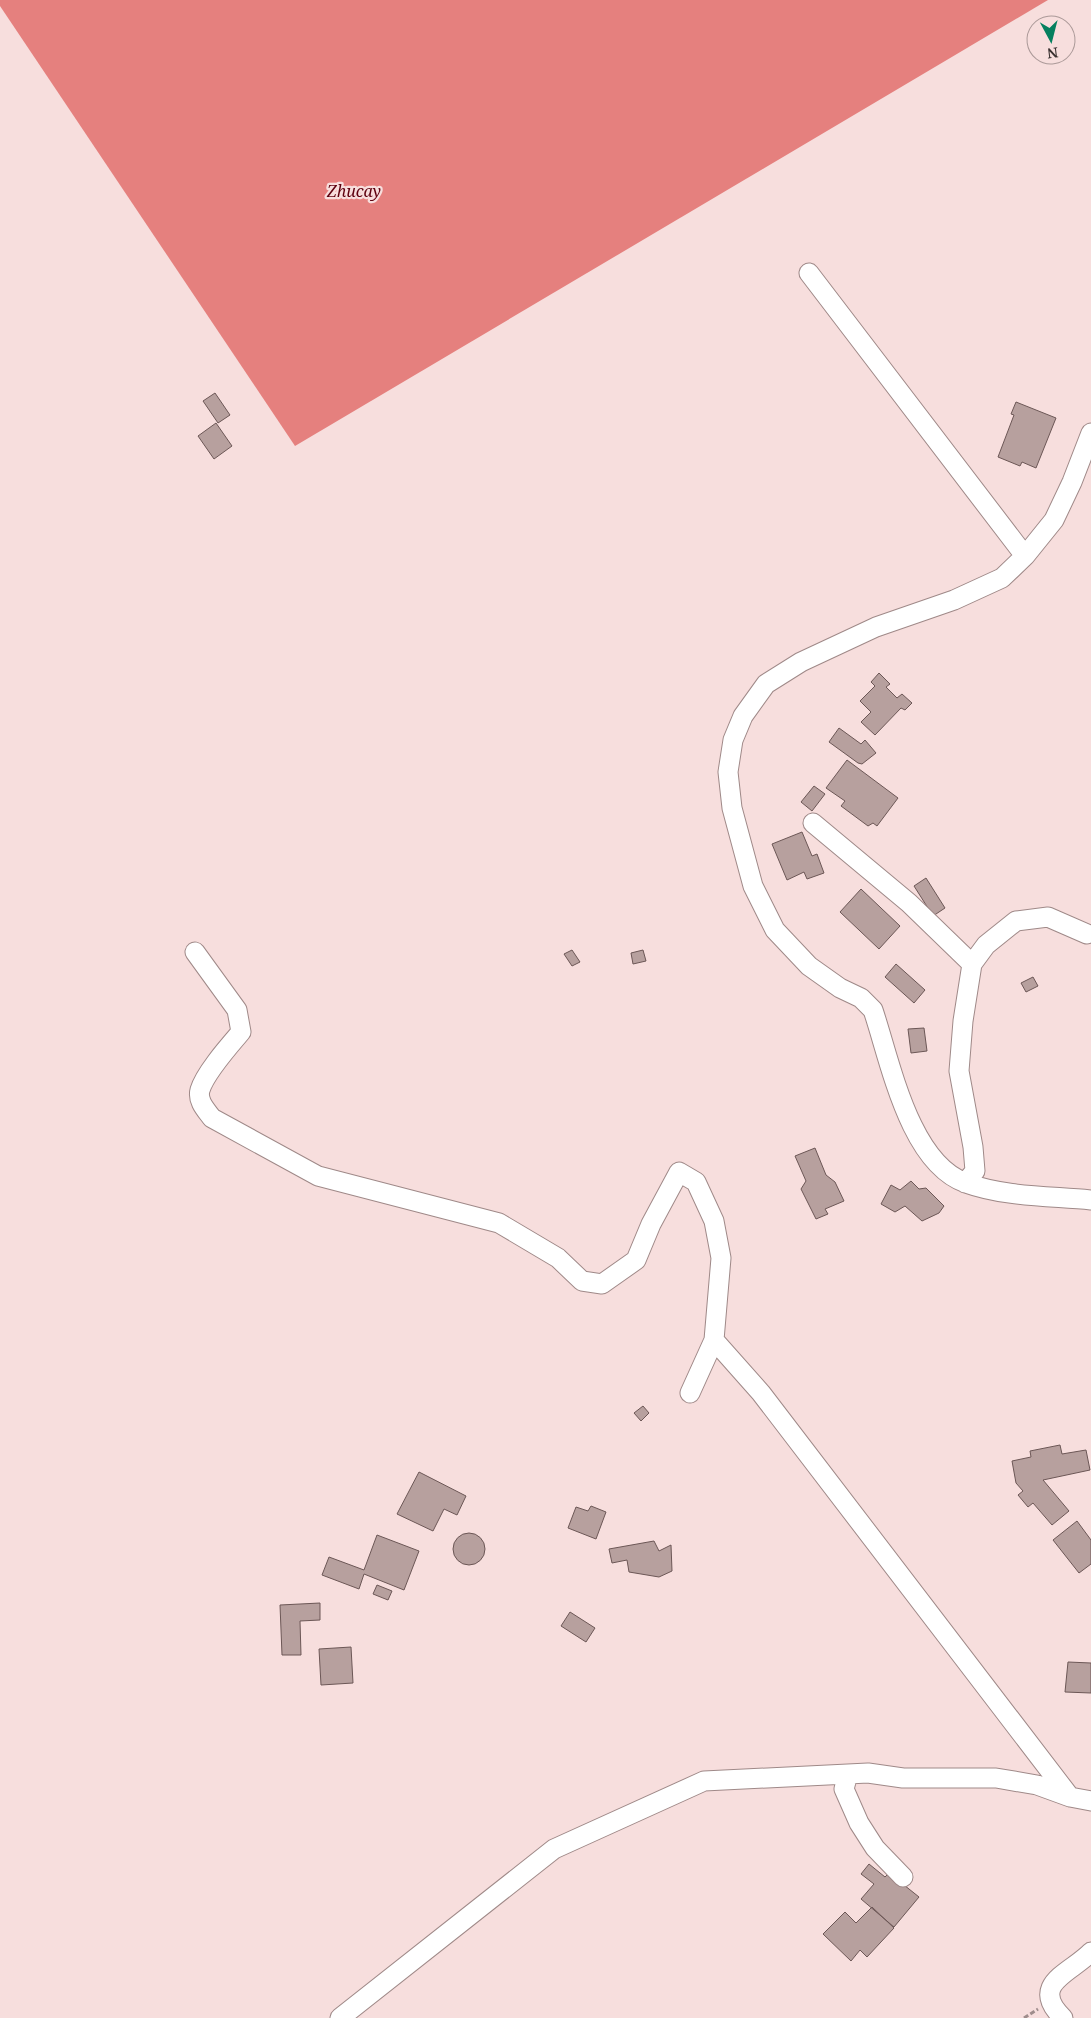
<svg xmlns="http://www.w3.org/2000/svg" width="1091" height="2018" viewBox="0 0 1091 2018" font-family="'Noto Serif',serif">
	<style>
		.forest { fill: #e5807e }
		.building { fill: #b7a09e; stroke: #6c5756 }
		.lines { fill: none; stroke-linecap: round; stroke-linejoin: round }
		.minor-casing { stroke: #9f8988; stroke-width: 21 }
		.path { stroke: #9f8d8c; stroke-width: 3; stroke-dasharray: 5 2.5; stroke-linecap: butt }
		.minor { stroke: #fff; stroke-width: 19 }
		.labels { text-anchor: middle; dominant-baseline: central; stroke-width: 4.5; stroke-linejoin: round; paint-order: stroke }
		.park-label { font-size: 16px; font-style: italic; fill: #5e000f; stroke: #f7dedd }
	</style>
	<rect width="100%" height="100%" fill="#f7dedd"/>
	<path class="forest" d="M0,0h1048l-753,446 -295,-440z"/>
	<path class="building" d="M215,393l15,22 -12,8 -15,-22z
		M1016,402l40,16 -20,50 -14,-6 -2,4 -22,-9 16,-42 -3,-1z
		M216,423l16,23 -18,13 -16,-23z
		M879,673l11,11 -4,3 11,11 5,-4 10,9 -7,7 -4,-2 -26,27 -14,-13 10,-10 -11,-11 15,-15 -4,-4z
		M839,728l22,16 4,-4 11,13 -14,11 -4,-1 -29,-21z
		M847,760l51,38 -21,28 -4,-3 -5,3 -27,-20 4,-5 -19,-13z
		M814,786l11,8 -13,17 -11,-9z
		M802,832l10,24 5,-2 7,19 -17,6 -3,-7 -17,8 -15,-36z
		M926,878l19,30 -12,8 -19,-30z
		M861,889l39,37 -21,23 -39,-37z
		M572,950l8,12 -8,4 -8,-12z
		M643,950l3,11 -13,3 -2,-11z
		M896,964l29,26 -11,13 -29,-26z
		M1033,977l5,9 -12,6 -5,-9z
		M924,1028l3,23 -16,2 -3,-24z
		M815,1148l11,27 9,7 9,19 -19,8 3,5 -12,5 -15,-30 5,-8 -11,-25z
		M911,1181l8,8 7,-1 18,18 -5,7 -17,8 -17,-15 -10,6 -14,-8 10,-19 9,5z
		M643,1406l6,7 -8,8 -7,-8z
		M1060,1445l2,9 24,-4 4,20 -47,10 26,31 -17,14 -19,-22 -5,4 -10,-12 5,-4 -7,-8 -4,-22 19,-4 -1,-6z
		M419,1472l47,24 -9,19 -13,-6 -11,22 -36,-17z
		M591,1506l15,6 -10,27 -28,-11 8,-21 12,4z
		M1077,1521l14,19v24l-12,9 -26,-33z
		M453 1549a16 16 0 1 1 32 0a16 16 0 1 1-32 0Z
		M377,1535l42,16 -15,39 -40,-16 -5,15 -37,-14 7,-18 35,13z
		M654,1541l5,10 12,-6 1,26 -13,6 -30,-5 -2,-12 -15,3 -3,-14z
		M377,1585l15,6 -4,9 -15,-6z
		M320,1603v17l-20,1 1,34h-19l-2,-50z
		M570,1612l25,16 -9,14 -25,-16z
		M351,1647l2,36 -32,2 -2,-36z
		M1068,1662l23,1v30l-26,-1z
		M869,1864l16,13 4,-4 30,24 -25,30 -33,-28 13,-15 -13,-10z
		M872,1907l22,21 -27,29 -7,-7 -9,11 -28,-27 22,-22 11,11z"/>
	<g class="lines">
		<g class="minor-casing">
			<path id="minor" d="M809,273l216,283
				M1091,433l-19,49 -18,38 -29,36 -23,22 -48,22 -78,27 -75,35 -35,22 -23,32 -10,24 -5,32 4,36 21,78 22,44 34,36 31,22 21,10 12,12c17,50 36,153 93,173 39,14 84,13 125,17
				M813,823l96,80 63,61
				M195,952l42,58 4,22c-12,14 -36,41 -41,58 -3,11 6,20 12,28l106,58 181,47 59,35 24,23 20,3 34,-24 15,-36 28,-52 17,10 18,39 7,37 -7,82 -24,53
				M965,1183l10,-12 -2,-24 -14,-76 4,-50 9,-57 14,-19 30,-24 32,-4 39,17
				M714,1340l47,53 309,404
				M848,1774l-4,15 15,34 16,25 28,29
				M340,2018l214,-169 150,-68 164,-8 35,5h93l41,7 33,12 21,4
				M1063,2018c-35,-34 8,-45 28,-66"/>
		</g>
		<path class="path" d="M1024,2018l14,-9"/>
		<use href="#minor" class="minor"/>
	</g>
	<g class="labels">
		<g class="park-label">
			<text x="354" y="191">Zhucay</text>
		</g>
	</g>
	<g transform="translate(1051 40) rotate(173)"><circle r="24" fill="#f7dedd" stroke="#ab9998"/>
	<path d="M0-4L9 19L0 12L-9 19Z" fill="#05805f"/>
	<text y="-8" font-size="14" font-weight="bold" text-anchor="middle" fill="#3a3130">N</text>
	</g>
</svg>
